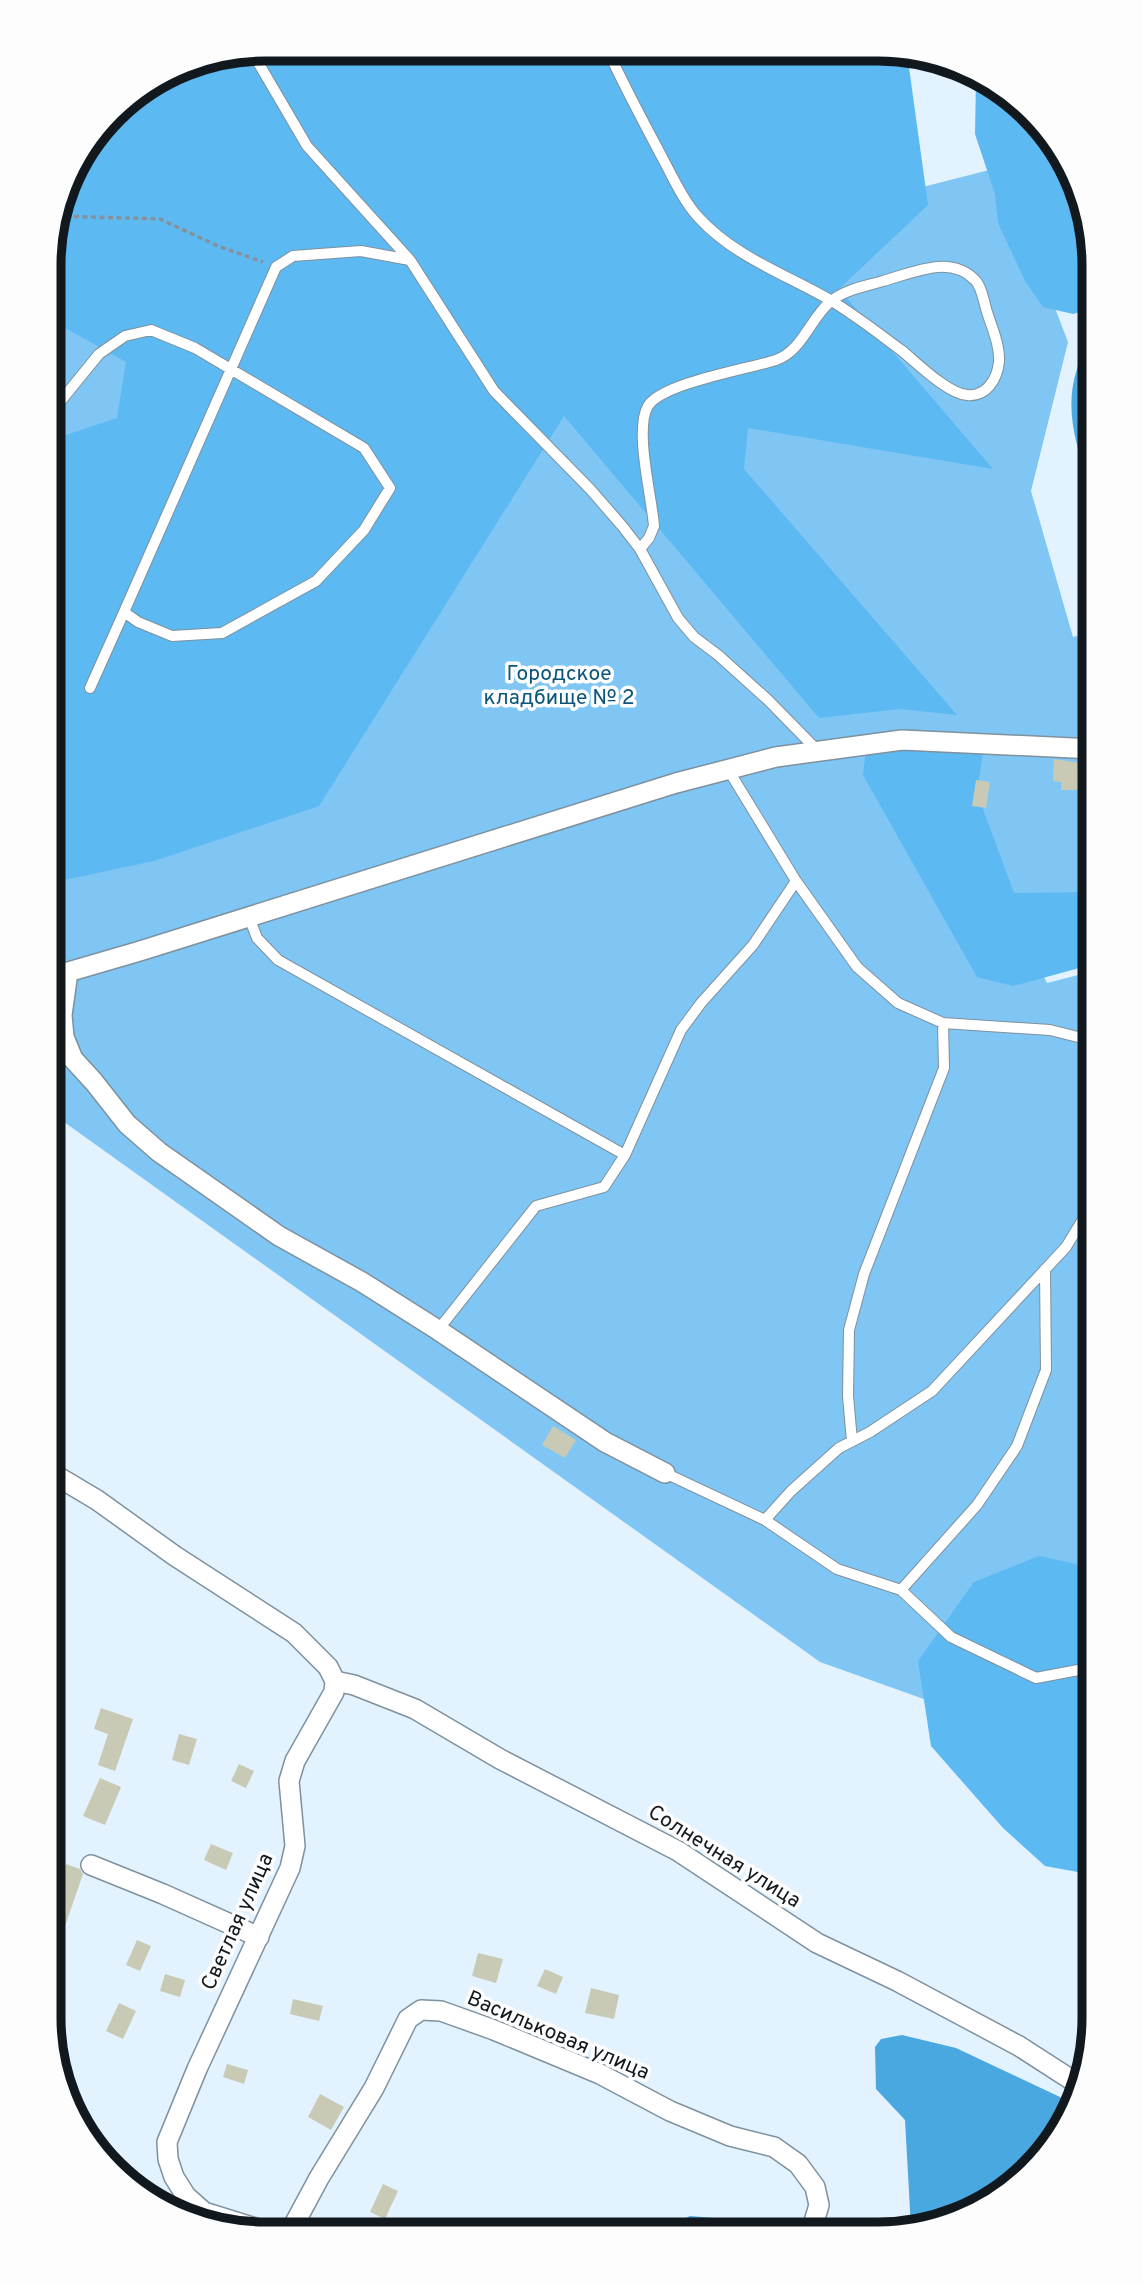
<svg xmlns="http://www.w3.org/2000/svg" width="1143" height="2283" viewBox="0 0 1143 2283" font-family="Overpass,sans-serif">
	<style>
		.green { fill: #7fc6f4 }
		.forest { fill: #5cb9f2 }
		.water { fill: #4aa8e0 }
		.building { fill: #c9cab5 }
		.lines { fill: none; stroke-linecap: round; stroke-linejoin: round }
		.service-casing { stroke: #7e919e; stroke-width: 12 }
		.minor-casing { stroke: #7e919e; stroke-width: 22 }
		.path { stroke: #86929b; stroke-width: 3.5; stroke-dasharray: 5 3.5; stroke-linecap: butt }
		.service { stroke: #fff; stroke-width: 10 }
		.minor { stroke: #fff; stroke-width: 19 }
		.labels { text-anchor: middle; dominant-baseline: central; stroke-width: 7; stroke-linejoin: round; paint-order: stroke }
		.park-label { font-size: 21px; fill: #0b557a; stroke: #fdfdfd }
		.street-label { font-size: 21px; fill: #12191e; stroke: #fdfdfd }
		.rim { fill: none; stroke: #12191e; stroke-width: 9 }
	</style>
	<rect width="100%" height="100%" fill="#e2f2fe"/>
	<path class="green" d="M265,49l548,166 188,-48 67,175 -37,149 42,146 21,-5v257l-81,24 34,70 47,-12v842l-145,-105 -129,-46 -770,-550 1,-874 20,-69 51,-66 61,-38z"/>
	<path class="forest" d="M265,49l642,4 21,152 -89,84 154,180 -245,-41 -4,41 213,246 -57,-6 -81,9 -255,-302 -245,390 -165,55 -104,22 1,-443 66,-22 9,-56 -75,-42v-82l20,-69 51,-66 61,-38z
		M976,81l44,21 63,94 11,69v43l-21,6 -30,-7 -18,-26 -27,-58 -3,-29 -20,-60z
		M984,746l-7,47 37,100 80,-1v72l-81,22 -36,-9 -114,-202 3,-25z
		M1039,1556l55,12v307l-49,-9 -42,-38 -72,-82 -13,-85 56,-79z"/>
	<path class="water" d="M1094,342v145l-6,-4c-12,-40 -24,-74 -11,-114 4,-13 6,-19 17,-27z
		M902,2035l54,13 104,49 12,12 -23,41 -51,47 -51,26 -36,5 -6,-108 -29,-31 -1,-42 6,-8z
		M690,2216l36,3 -10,15 -62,-1z"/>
	<path class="building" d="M1054,759l27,4 -1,27h-19v-8l-8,-1z
		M976,780l14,2 -4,26 -14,-2z
		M553,1426l23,14 -11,18 -23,-13z
		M101,1708l32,11 -18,52 -17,-6 10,-31 -14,-5z
		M179,1734l18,5 -8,26 -17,-5z
		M239,1764l15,7 -8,17 -15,-7z
		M100,1778l21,9 -16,38 -22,-9z
		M211,1844l22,9 -7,17 -22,-10z
		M66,1864l14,5 3,5 -20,58 -14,-5v-16z
		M137,1940l14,6 -11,25 -14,-6z
		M478,1953l25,6 -7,24 -24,-7z
		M545,1969l18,8 -7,17 -19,-8z
		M165,1974l20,6 -5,17 -20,-6z
		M591,1988l28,7 -5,24 -29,-6z
		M293,1999l30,7 -4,15 -29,-7z
		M119,2003l17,8 -13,28 -17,-8z
		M227,2064l21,6 -4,14 -21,-7z
		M320,2094l24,13 -13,23 -23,-13z
		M383,2184l15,7 -13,28 -15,-7z"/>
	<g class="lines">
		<g class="service-casing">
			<path id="service" d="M608,51c17,37 36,72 55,108 10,19 21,43 36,59 36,39 86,56 131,82 25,15 48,33 71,50 15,12 47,44 66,45 19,2 30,-15 32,-33 1,-17 -7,-34 -12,-50 -3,-9 -5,-25 -12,-32 -25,-26 -63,-7 -92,1 -17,5 -40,9 -53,21 -20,17 -28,49 -54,58 -28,9 -114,23 -128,46 -14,23 4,92 6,120l-5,12 -9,11
				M252,52l55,94 103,114 84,131 96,98 33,38 17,22 38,69 16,19 24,18 50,45 49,50
				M51,413l48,-59 26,-18 26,-6 44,18 169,100 26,40 -26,42 -48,51 -94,52 -50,3 -34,-14 -14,-10 152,-345 17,-11 68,-5 49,9
				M90,688l34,-76
				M729,771l67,110 61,86 41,36 45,20 107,7 44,11
				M249,917l8,21 21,22 347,195
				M438,1330l98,-124 68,-19 21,-32 56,-125 20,-27 52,-58 43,-64
				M852,1441l-4,-45 1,-66 15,-56 80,-206 -1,-45
				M665,1473l100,47 26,-29 48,-43 31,-16 62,-41 134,-144 28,-46
				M765,1520l72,49 64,21 76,-85 40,-59 29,-76 -1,-101
				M901,1590l50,47 85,41 53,-10 5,3"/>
		</g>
		<g class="minor-casing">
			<path id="minor" d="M68,972l-6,43 2,22 9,22 21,23 33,42 32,28 120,84 83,46 76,48 167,112 60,31
				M50,973l18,-1 72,-21 536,-168 100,-26 126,-17 192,9
				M50,1472l47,28 78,56 119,77 34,34 7,14 -1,11 -39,69 -6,20 6,65 -5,22 -93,201 -30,73 1,17 6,18 12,19 18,16 64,20
				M335,1681l19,4 61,24 85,50 178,92 139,92 80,38 122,65 62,40
				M91,1865l72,29 96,43
				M290,2232l29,-54 55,-90 34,-69 13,-9 20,1 53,19 106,44 70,37 60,25 44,11 24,17 17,23 4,18 -6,20 -11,9"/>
		</g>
		<path class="path" d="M57,216l103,3 58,27 45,16"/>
		<use href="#service" class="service"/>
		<use href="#minor" class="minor"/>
	</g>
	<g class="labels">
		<g class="park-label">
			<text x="559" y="674">Городское<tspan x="559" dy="24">кладбище № 2</tspan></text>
		</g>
		<g class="street-label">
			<text transform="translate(724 1857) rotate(32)">Солнечная улица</text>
			<text transform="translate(238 1922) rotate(-66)">Светлая улица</text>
			<text transform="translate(558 2036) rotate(23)">Васильковая улица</text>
		</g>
	</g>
	<path d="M0 0H1143V2283H0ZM265 61H878A204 204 0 0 1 1082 265V2018A204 204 0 0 1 878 2222H265A204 204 0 0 1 61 2018V265A204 204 0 0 1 265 61Z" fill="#fdfdfd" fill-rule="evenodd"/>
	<path class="rim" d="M265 61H878A204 204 0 0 1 1082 265V2018A204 204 0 0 1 878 2222H265A204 204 0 0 1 61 2018V265A204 204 0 0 1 265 61Z"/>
</svg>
